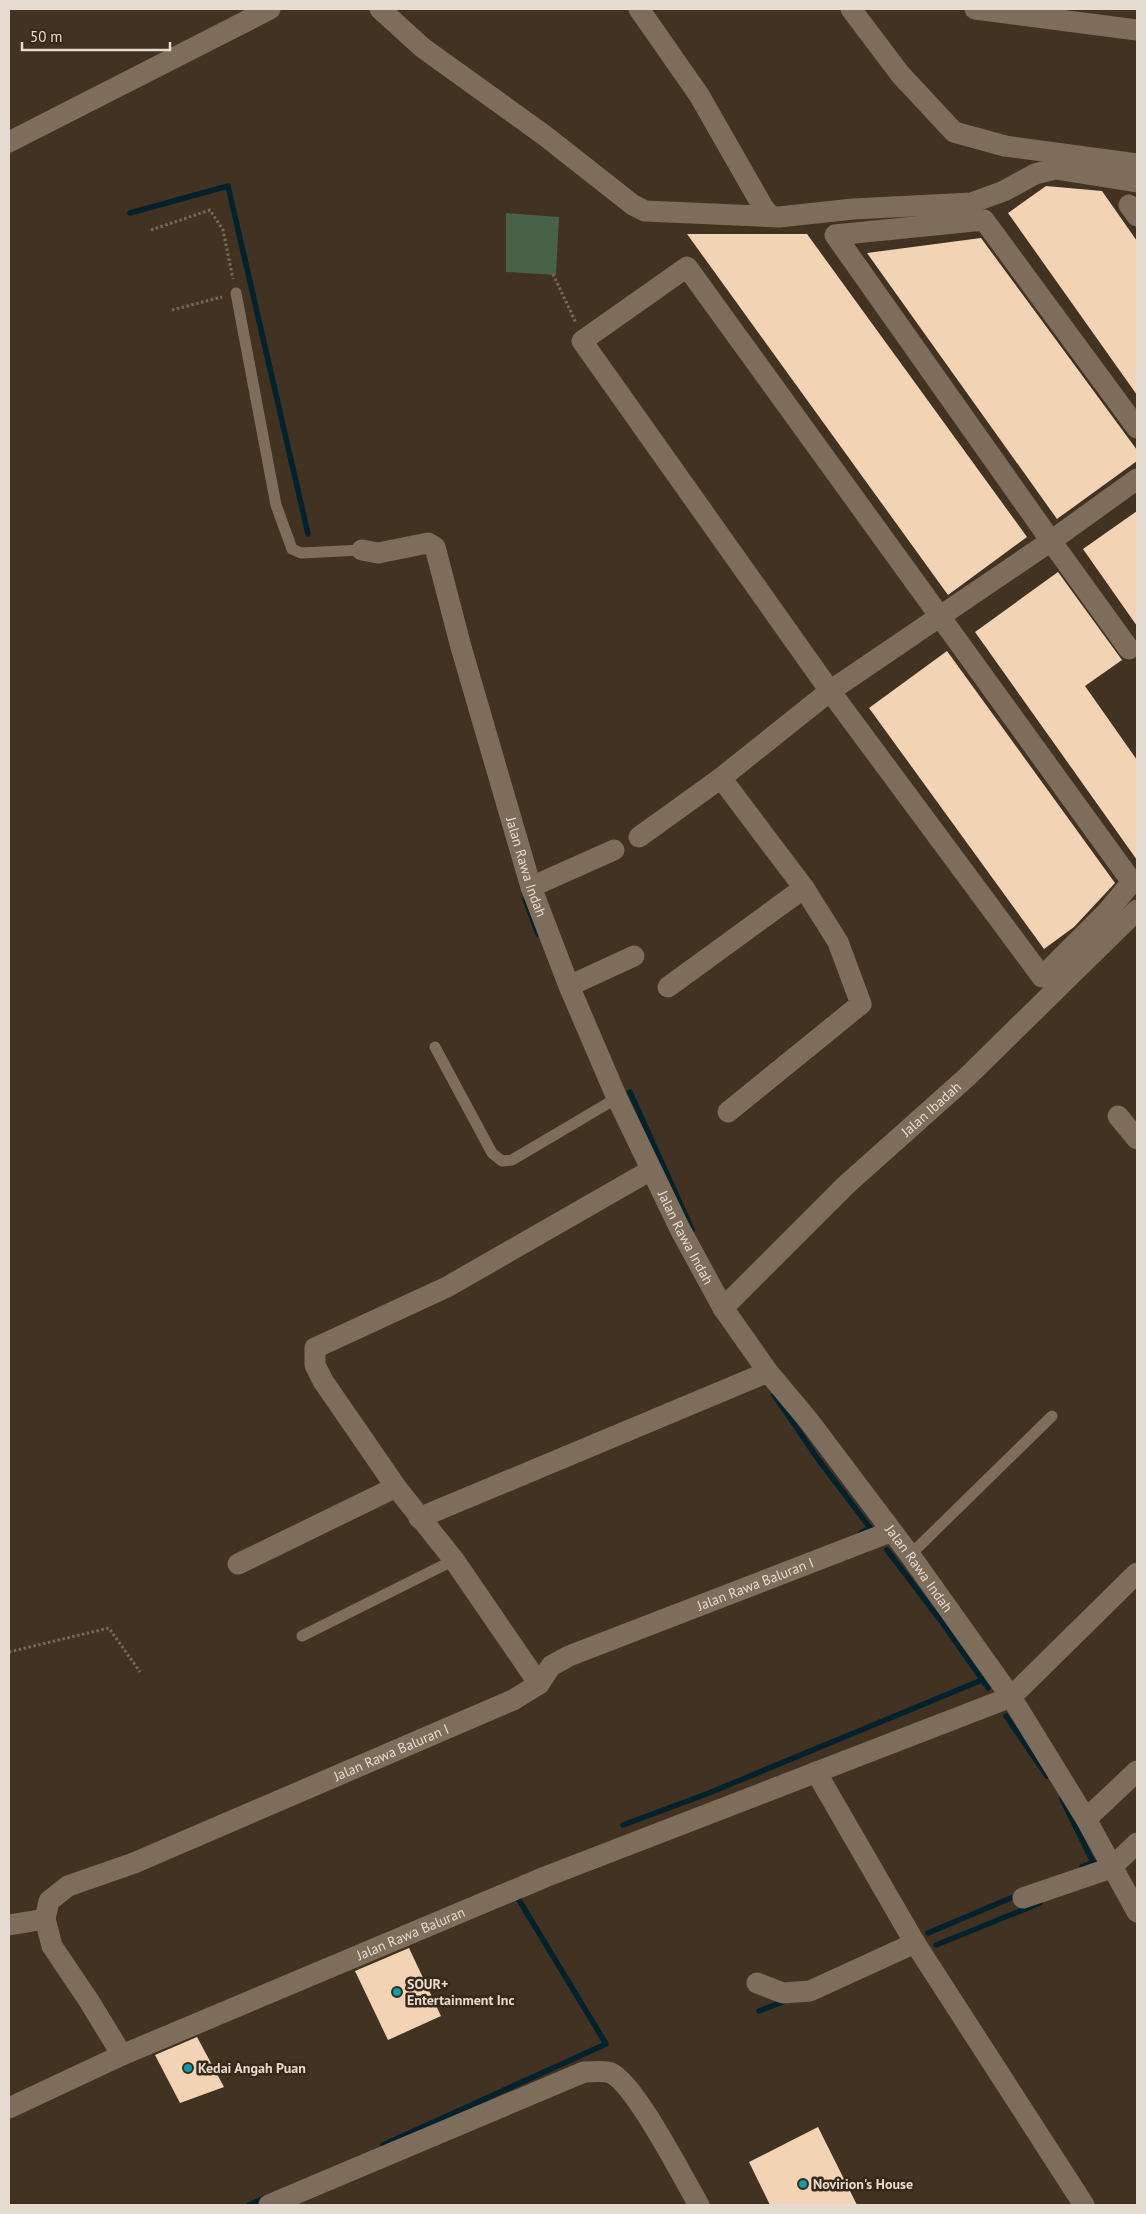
<svg xmlns="http://www.w3.org/2000/svg" width="1146" height="2214" font-family="'PT Sans',sans-serif">
<style>
.green{fill:#476249}
.lines{fill:none;stroke-linecap:round;stroke-linejoin:round}
.stream{stroke:#02222d;stroke-width:5.5}
.building{fill:#f2d4b5}
.path{stroke:#77695a;stroke-width:3;stroke-dasharray:2.5 2.5;stroke-linecap:butt}
.lane{stroke:#7f6d5b;stroke-width:11}
.street{stroke:#7f6d5b;stroke-width:21}
.culture-dot{fill:#0f9aa8;stroke:#382818;stroke-width:2}
.labels{text-anchor:middle;stroke-width:5;stroke-linejoin:round;paint-order:stroke}
.street-label{font-size:14px;fill:#e5dbd1;stroke:#382818}
.poi-label{font-size:14px;font-weight:bold;fill:#e5dbd1;stroke:#382818;text-anchor:start}
</style>
<rect width="100%" height="100%" fill="#423221"/>
<polygon class="green" points="506,213 559,217 556,275 506,272"/>
<g class="lines">
<g class="stream">
<polyline points="130,213 228,186 308,534"/>
<polyline points="525,899 538,934"/>
<polyline points="630,1092 692,1230"/>
<polyline points="774,1395 818,1459 871,1529"/>
<polyline points="861,1533 870,1528"/>
<polyline points="887,1550 941,1621 988,1688"/>
<polyline points="1006,1716 1047,1776"/>
<polyline points="1062,1799 1094,1864"/>
<polyline points="623,1825 709,1793 982,1680"/>
<polyline points="1082,1867 1094,1862"/>
<polyline points="928,1933 1018,1895"/>
<polyline points="936,1945 1040,1903"/>
<polyline points="759,2011 785,2001"/>
<polyline points="383,2145 606,2044 516,1895"/>
<polyline points="249,2205 265,2198"/>
</g>
</g>
<g class="building">
<polygon points="1046,186 1102,191 1137,241 1137,395 1008,213"/>
<polygon points="687,234 807,234 1027,537 948,595"/>
<polygon points="981,238 1137,450 1137,461 1057,519 867,253"/>
<polygon points="1137,511 1137,626 1083,549"/>
<polygon points="1058,572 1122,660 1085,686 1137,760 1137,860 975,632"/>
<polygon points="947,651 1115,883 1074,927 1044,949 869,708"/>
<polygon points="409,1948 441,2016 388,2040 355,1971"/>
<polygon points="197,2037 224,2087 180,2103 155,2055"/>
<polygon points="818,2127 857,2205 770,2205 749,2162"/>
</g>
<g class="lines">
<g class="path">
<polyline points="151,230 210,210 223,230 233,279"/>
<polyline points="553,274 576,323"/>
<polyline points="172,310 222,297"/>
<polyline points="9,1652 109,1628 140,1672"/>
</g>
<g class="lane">
<polyline points="236,293 276,505 292,549 301,553 362,550"/>
<polyline points="435,1047 492,1153 502,1161 512,1160 617,1098"/>
<polyline points="910,1555 1052,1416"/>
<polyline points="302,1636 454,1560"/>
</g>
<g class="street">
<polyline points="380,9 423,48 544,135 633,205 645,211 779,217 853,209 971,203 1004,191 1035,174 1055,169 1137,182"/>
<polyline points="639,9 699,95 763,207 770,216"/>
<polyline points="851,9 900,74 954,132 1005,146 1137,164"/>
<polyline points="975,9 1137,30"/>
<polyline points="9,142 270,9"/>
<polyline points="1129,205 1137,216"/>
<polygon points="687,267 1132,882 1107,912 1042,977 830,691 582,341"/>
<path id="s1" d="M362 550 378 553 428 543 435 547 461 647 531 887 569 986 617 1098 680 1229 723 1308 768 1372 809 1421 910 1555 1011 1697 1086 1819 1137 1912"/>
<polyline points="1129,649 1051,541 1137,479"/>
<polyline points="721,778 804,888 838,942 861,1004 728,1112"/>
<polyline points="639,837 721,778 830,691 1051,541 835,235 984,220 1137,428"/>
<polyline points="531,887 614,850"/>
<polyline points="569,986 634,956"/>
<polyline points="668,987 804,888"/>
<polyline points="1118,1116 1137,1139"/>
<path id="s2" d="M723 1308 846 1185 967 1077 1137 910"/>
<polyline points="419,1518 768,1372"/>
<polyline points="238,1564 396,1487"/>
<polyline points="539,1684 454,1560 396,1487 323,1381 315,1365 315,1348 447,1287 651,1170"/>
<polyline points="816,1772 915,1943 1084,2205"/>
<polyline points="1086,1819 1137,1771"/>
<polyline points="1023,1898 1111,1868 1137,1843"/>
<polyline points="9,1925 45,1919"/>
<polyline points="757,1983 783,1993 810,1991 915,1943"/>
<path id="s3" d="M122 2055 89 2001 52 1946 45 1919 49 1901 68 1886 134 1863 513 1700 539 1684 551 1666 569 1656 890 1532"/>
<path id="s4" d="M9 2108 122 2055 545 1877 1011 1697 1137 1573"/>
<path d="M269 2205 584 2072C591 2072 604 2070 611 2073 636 2085 683 2178 699 2205"/>
</g>
</g>
<g class="culture-dot">
<circle cx="397" cy="1992" r="5"/>
<circle cx="188" cy="2068" r="5"/>
<circle cx="803" cy="2184" r="5"/>
</g>
<g class="labels">
<g class="street-label">
<text dy="5" stroke="none"><textPath href="#s1" startOffset="408">Jalan Rawa Indah</textPath></text>
<text dy="5" stroke="none"><textPath href="#s2" startOffset="288">Jalan Ibadah</textPath></text>
<text dy="5" stroke="none"><textPath href="#s1" startOffset="812">Jalan Rawa Indah</textPath></text>
<text dy="5" stroke="none"><textPath href="#s1" startOffset="1218">Jalan Rawa Indah</textPath></text>
<text dy="5" stroke="none"><textPath href="#s3" startOffset="955">Jalan Rawa Baluran I</textPath></text>
<text dy="5" stroke="none"><textPath href="#s3" startOffset="550">Jalan Rawa Baluran I</textPath></text>
<text dy="5" stroke="none"><textPath href="#s4" startOffset="438">Jalan Rawa Baluran</textPath></text>
</g>
<g class="poi-label">
<text x="407" y="1989">SOUR+<tspan x="407" dy="16">Entertainment Inc</tspan></text>
<text x="198" y="2073">Kedai Angah Puan</text>
<text x="813" y="2189">Novirion's House</text>
</g>
</g>
<rect width="1146" height="2214" fill="none" stroke="#e5dbd1" stroke-width="20"/>
<path d="M22 42v8h148v-8" fill="none" stroke="#e5dbd1" stroke-width="2.5"/>
<text x="30" y="42" font-size="15" fill="#e5dbd1" stroke="#382818" stroke-width="4" paint-order="stroke">50 m</text>
</svg>
